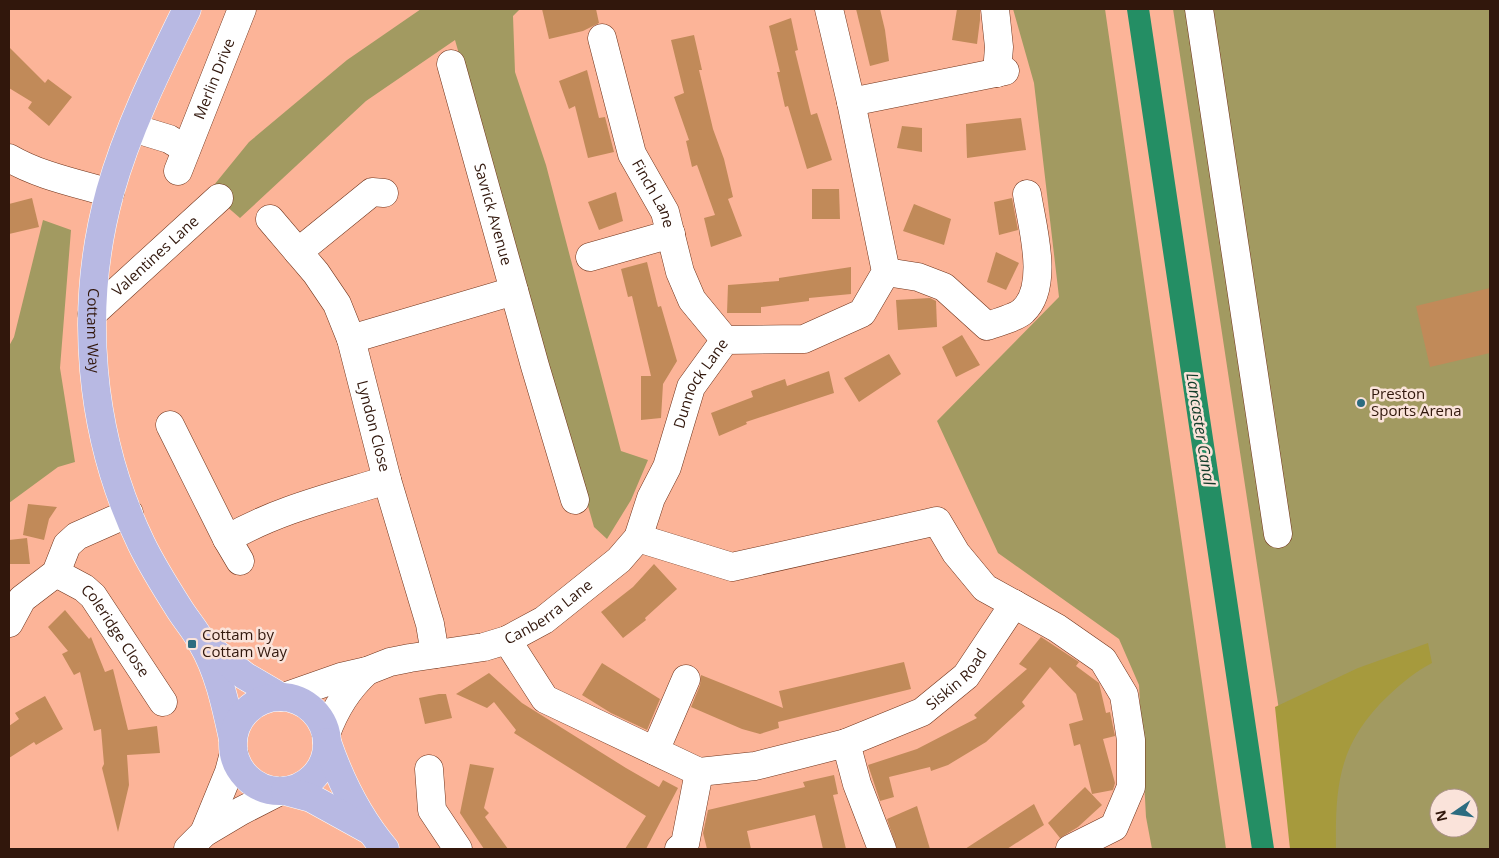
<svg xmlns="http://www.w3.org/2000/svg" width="1499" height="858" font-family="'Open Sans',sans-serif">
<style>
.green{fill:#a29a61;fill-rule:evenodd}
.forest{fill:#a69a3d}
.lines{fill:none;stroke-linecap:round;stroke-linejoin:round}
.canal{stroke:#248e64;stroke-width:22}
.building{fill:#c18a59}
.minor-casing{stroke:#70331a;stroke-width:29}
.major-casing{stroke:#fff;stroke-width:29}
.minor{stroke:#fff;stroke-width:28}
.major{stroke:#b8b9e3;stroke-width:28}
.poi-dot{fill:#2c6c80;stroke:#fae3da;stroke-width:2}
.labels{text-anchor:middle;stroke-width:5;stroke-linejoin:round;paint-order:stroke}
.street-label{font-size:15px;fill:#31170c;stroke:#fae3da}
.poi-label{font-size:15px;fill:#31170c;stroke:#fae3da;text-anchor:start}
.water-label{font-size:16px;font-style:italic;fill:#123d2a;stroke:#fae3da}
</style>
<rect width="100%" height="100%" fill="#fcb498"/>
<g class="green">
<polygon points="421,9 520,9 513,16 515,72 546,165 621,451 648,460 631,500 607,539 594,527 455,40 366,101 240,218 225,205 214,185 249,142 347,60"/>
<polygon points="1013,9 1105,9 1226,849 1152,849 1146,817 1139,685 1119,639 998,553 937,421 1059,297 1034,83"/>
<path d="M1173 9H1490V849H1300ZM1439 798H1469V828H1439Z"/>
<polygon points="43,220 71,230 60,368 75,462 58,467 9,503 9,346 14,337"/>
</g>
<path class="forest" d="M1428 643 1432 663C1416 671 1402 683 1389 695 1339 742 1335 784 1336 849H1290L1275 707 1358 668Z"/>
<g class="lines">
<polyline class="canal" points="1138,9 1263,849"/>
</g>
<g class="building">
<polygon points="542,9 596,9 599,23 583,31 549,39"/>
<polygon points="856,9 880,9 885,30 889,61 870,66"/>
<polygon points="957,9 980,9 980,20 977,44 952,40"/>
<polygon points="791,18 798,50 795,51 811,115 817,113 832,160 807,169 788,106 785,107 777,72 780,72 769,26"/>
<polygon points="694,35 702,70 699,70 713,129 724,159 733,197 728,199 742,236 711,247 704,218 715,215 697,165 692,167 686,141 689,140 674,97 684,93 671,40"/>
<polygon points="9,47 45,83 48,79 72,97 49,126 28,108 32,102 9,88"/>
<polygon points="587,70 599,118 605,117 614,152 588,158 575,106 569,109 559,81"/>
<polygon points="1021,118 1026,150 967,158 966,124"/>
<polygon points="902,126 922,128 922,152 897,148"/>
<polygon points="812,189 839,189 840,219 812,219"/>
<polygon points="616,192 623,221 599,230 588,202"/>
<polygon points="32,198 39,227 9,234 9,204"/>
<polygon points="1012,198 1018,230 999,235 994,202"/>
<polygon points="914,204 951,219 944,245 903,231"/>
<polygon points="996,252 1019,263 1006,290 987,282"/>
<polygon points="647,262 658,307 661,306 677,361 663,384 661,418 641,420 641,376 651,376 632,296 628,297 621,269"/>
<polygon points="851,267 851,294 809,298 809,301 761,307 761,313 727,313 728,285 779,281 779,278"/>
<polygon points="1490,288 1490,353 1430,367 1416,306"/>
<polygon points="930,298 936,301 937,327 898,330 896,300"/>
<polygon points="962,335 980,365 956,377 942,347"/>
<polygon points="889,354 901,374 859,402 844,378"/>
<polygon points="829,371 834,393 746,422 747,424 719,436 711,413 753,397 751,391 785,379 787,386"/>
<polygon points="28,504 57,507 49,519 44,540 23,535"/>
<polygon points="27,538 30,564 9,564 9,540"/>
<polygon points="654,564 677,589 645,618 646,620 623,638 601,612 633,587"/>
<polygon points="65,610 89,639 91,637 105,672 113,669 128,730 157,726 160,753 127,755 129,785 118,832 102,768 104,764 101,729 94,731 80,672 74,675 62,654 68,651 48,627"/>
<polygon points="1041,637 1079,662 1076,666 1099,683 1106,713 1110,712 1115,736 1103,739 1115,783 1113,790 1092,794 1080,744 1074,746 1069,724 1083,720 1076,694 1050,667 1022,702 1025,706 986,742 948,765 931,771 930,767 889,777 894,797 880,801 868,765 917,749 977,718 974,715 1027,669 1019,664"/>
<polygon points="904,662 911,689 778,722 779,728 760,734 742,729 691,707 700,685 701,675 783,708 779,691"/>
<polygon points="602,663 660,699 647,730 611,713 582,695"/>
<polygon points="489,673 522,703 626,768 659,787 663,780 678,788 646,849 625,849 646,816 514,733 516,730 494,702 487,708 456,694"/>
<polygon points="439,694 446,694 452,718 425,724 419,698"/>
<polygon points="45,696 63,729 36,745 34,742 9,758 9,726 19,719 15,713"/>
<polygon points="470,764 494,768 484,808 489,813 485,817 508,849 484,849 460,813"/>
<polygon points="834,775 838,794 833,795 846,849 823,849 815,815 747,831 751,849 707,849 703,833 708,810 805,787 803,782"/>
<polygon points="1085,787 1102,805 1078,827 1060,838 1048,823"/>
<polygon points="1034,804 1044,825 1007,849 965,849"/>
<polygon points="917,806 930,849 897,849 887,819"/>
</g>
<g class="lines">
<g class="minor-casing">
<g id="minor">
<polyline points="995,9 999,47 997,73"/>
<polyline points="1199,9 1278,534"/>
<path id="s1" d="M602 38 632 154 665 212 680 272 692 300 725 340"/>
<path id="s2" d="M451 64 535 366 575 500"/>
<polyline points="851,102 1005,71"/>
<polyline points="133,128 169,139 186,149"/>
<path d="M9 158C40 176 76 183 110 193"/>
<path id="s3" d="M178 171 242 9"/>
<path id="s4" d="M270 219 316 273 337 304 351 339 387 480 430 624 435 654"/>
<polyline points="298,252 372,192 384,193"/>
<polyline points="590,257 671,234"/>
<path d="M886 272 918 277 944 287 987 326C996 323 1017 317 1023 311 1050 286 1032 226 1027 194"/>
<path id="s5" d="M92 314 219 198"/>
<polyline points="351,339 514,291"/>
<polyline points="170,425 227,539"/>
<path d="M240 561 227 539C277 510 332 497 387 480"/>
<path id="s6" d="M56 573 84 588 93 596 163 702"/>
<polyline points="1014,604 1057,628 1103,660 1124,695 1131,740 1131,787 1114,827 1070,849"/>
<polyline points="9,623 22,599 56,573 67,545 77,536 129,513"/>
<path id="s7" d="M507 640 545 699 699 772 755 766 846 743 922 712 966 676 1014 604 985 588 956 553 937 521 732 567 638 538"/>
<path id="s8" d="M284 697 341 677 367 671 390 662 410 658 484 647 507 640 544 620 619 560 638 538 651 498 667 467 691 387 725 340 804 339 862 313 886 272 851 102 829 9"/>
<path d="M326 734C335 709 347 689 367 671"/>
<polyline points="846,743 857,784 882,849"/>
<polyline points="655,751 686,679"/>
<polyline points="429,769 432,810 458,849"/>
<polyline points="204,833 229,772 234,753"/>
<polyline points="188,849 204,833 241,811 280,791"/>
<polyline points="679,849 685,844 699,772"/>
</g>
</g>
<g class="major-casing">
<g id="major">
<path id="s9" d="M187 9C158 68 128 128 110 192 78 308 89 435 141 543 152 566 166 588 180 610 187 621 196 631 202 643 219 672 226 707 233 739"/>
<polyline points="204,644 245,676 281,697"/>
<circle cx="280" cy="744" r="47"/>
<path d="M327 742C340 780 359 818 385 849"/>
<polyline points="285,791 311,798 369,830"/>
</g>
</g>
<use href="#minor" class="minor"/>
<use href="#major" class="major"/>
</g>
<g class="poi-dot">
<circle cx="1361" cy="403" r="5"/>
<rect x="187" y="639" width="10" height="10" rx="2.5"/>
</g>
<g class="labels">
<g class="street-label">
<text dy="5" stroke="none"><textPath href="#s3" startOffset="99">Merlin Drive</textPath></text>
<text dy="5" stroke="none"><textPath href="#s1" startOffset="165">Finch Lane</textPath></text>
<text dy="5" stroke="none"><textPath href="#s2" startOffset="156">Savrick Avenue</textPath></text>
<text dy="5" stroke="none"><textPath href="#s5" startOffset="86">Valentines Lane</textPath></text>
<text dy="5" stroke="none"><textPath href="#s9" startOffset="339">Cottam Way</textPath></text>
<text dy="5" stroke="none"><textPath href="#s8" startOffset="566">Dunnock Lane</textPath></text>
<text dy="5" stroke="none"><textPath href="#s4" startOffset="236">Lyndon Close</textPath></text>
<text dy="5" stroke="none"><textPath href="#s8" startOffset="281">Canberra Lane</textPath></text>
<text dy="5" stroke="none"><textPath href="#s6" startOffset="85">Coleridge Close</textPath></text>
<text dy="5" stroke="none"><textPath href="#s7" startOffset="521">Siskin Road</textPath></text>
</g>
<g class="poi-label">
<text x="1371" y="399">Preston<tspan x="1371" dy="17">Sports Arena</tspan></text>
<text x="202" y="640">Cottam by<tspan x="202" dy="17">Cottam Way</tspan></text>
</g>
<g class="water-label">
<text transform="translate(1201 429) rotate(81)" y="6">Lancaster Canal</text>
</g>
</g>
<rect width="1499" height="858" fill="none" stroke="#31170c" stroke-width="20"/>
<g transform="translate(1454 813) rotate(257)"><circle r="24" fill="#fae3da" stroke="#aa9188"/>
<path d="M0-4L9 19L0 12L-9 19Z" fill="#2c6c80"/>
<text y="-8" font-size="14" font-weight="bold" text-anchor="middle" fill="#31170c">N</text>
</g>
</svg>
